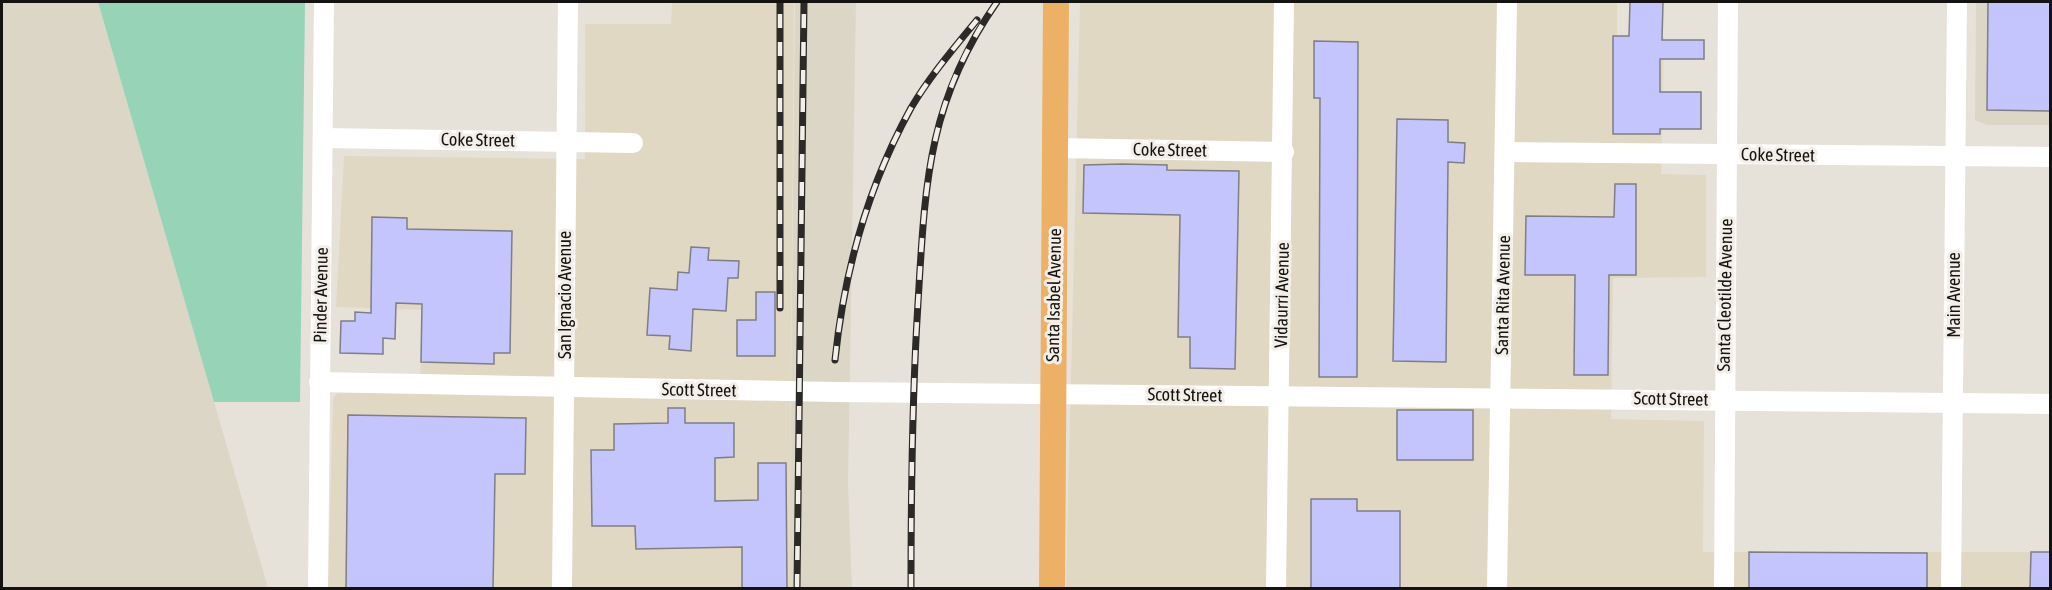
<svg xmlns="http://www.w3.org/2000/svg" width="2052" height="590" font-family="'Asap Condensed',sans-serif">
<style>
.built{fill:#dcd6c7}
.industrial{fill:#e1d8c3}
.green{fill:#96d3b7}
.building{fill:#c4c5fc;stroke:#7e7e86;stroke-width:1.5}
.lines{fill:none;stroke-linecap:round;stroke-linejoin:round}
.minor{stroke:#fff;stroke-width:20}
.major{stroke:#ecb166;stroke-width:26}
.rail-casing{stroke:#2c2a28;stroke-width:7}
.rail{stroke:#f3efe8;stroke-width:4.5;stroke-dasharray:14;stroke-linecap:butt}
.labels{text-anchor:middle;stroke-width:6;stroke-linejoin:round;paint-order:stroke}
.street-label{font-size:18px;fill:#141311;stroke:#f3efe8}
</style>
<rect width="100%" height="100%" fill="#e6e2da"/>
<g class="built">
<polygon points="2,2 98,2 268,588 2,588"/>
<polygon points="795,2 856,2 848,484 852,588 789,588"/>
<polygon points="1976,2 2050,2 2050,125 1987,125 1975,120"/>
</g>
<g class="industrial">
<polygon points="672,2 794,2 789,588 328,588 333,397 338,393 420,392 422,310 336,307 344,156 585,159 585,24 671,24"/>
<polygon points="1080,2 1617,2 1617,36 1664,37 1661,174 1706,175 1706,277 1613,278 1611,419 1704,421 1703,552 2050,552 2050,588 1066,588"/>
</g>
<polygon class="green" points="98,2 305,2 300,402 214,402"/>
<g class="building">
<polygon points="1630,2 1663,2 1662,40 1704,40 1704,59 1660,59 1660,92 1701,92 1701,129 1660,129 1660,134 1613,134 1613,36 1629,36"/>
<polygon points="1988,2 2050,2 2050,111 1987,110"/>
<polygon points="1314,41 1358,42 1357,377 1319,377 1320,98 1314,98"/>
<polygon points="1397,119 1448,120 1448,142 1465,143 1464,163 1448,162 1446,362 1393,361"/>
<polygon points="1122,164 1167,165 1167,170 1239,171 1235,369 1190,368 1190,337 1178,337 1180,215 1083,213 1084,165"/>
<polygon points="1615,184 1636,184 1636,275 1609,275 1608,375 1574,375 1575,275 1525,275 1526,216 1614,217"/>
<polygon points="372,217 407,218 407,229 512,231 510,353 494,353 494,364 421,362 422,304 396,303 395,339 383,338 383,354 340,353 341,321 355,321 355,312 371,313"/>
<polygon points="691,247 709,248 708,260 739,261 738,278 728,278 726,311 693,309 691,351 669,349 670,336 647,335 650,288 677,290 678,272 689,273"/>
<polygon points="756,292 775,292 775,356 737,356 737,320 756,320"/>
<polygon points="668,408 685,408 685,423 734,423 734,457 715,458 715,501 758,500 758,463 786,463 787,588 742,588 742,547 636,549 635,526 592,526 591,450 614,450 614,424 668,423"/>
<rect x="1397" y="410" width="76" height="50"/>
<polygon points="348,415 526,418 525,474 495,474 493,588 346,588"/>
<polygon points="1311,499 1357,499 1357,511 1400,511 1400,588 1311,588"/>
<polygon points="1749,552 1927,553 1927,588 1749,588"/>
<polygon points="2031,552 2050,552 2050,588 2030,588"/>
</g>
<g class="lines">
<g class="minor">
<polyline points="323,138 633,143"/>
<polyline points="1056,148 1284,152"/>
<polyline points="1506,152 2050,157"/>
<polyline points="319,382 835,392 2050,404"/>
<polyline points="318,588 324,2"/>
<polyline points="562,588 568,2"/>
<polyline points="1276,588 1284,2"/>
<polyline points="1497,588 1507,2"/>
<polyline points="1724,588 1728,2"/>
<polyline points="1951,588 1957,2"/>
</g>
<polyline class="major" points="1052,588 1056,2"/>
<g class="rail-casing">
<g id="rail">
<polyline points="780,308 780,2"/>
<path d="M835 360C844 272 868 186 911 108 930 76 954 48 977 20"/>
<polyline points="797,588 804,2"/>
<path d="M911 588C911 493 912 398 918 303 925 186 927 102 997 2"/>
</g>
</g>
<use href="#rail" class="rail"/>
</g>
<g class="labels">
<g class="street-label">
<text transform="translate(478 140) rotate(1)" y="6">Coke Street</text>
<text transform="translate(1170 150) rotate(1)" y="6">Coke Street</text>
<text transform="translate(1778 155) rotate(1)" y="6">Coke Street</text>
<text transform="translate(321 295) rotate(-89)" y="6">Pinder Avenue</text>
<text transform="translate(565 295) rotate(-90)" y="6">San Ignacio Avenue</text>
<text transform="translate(1054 295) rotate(-89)" y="6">Santa Isabel Avenue</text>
<text transform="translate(1282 295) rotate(-89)" y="6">Vidaurri Avenue</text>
<text transform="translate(1503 295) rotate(-89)" y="6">Santa Rita Avenue</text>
<text transform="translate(1725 295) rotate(-89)" y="6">Santa Cleotilde Avenue</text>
<text transform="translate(1954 295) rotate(-90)" y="6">Main Avenue</text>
<text transform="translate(699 390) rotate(1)" y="6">Scott Street</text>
<text transform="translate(1185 395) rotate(1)" y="6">Scott Street</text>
<text transform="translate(1671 399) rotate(1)" y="6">Scott Street</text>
</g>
</g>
<rect width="2052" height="590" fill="none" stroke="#141311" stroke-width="6"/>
</svg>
